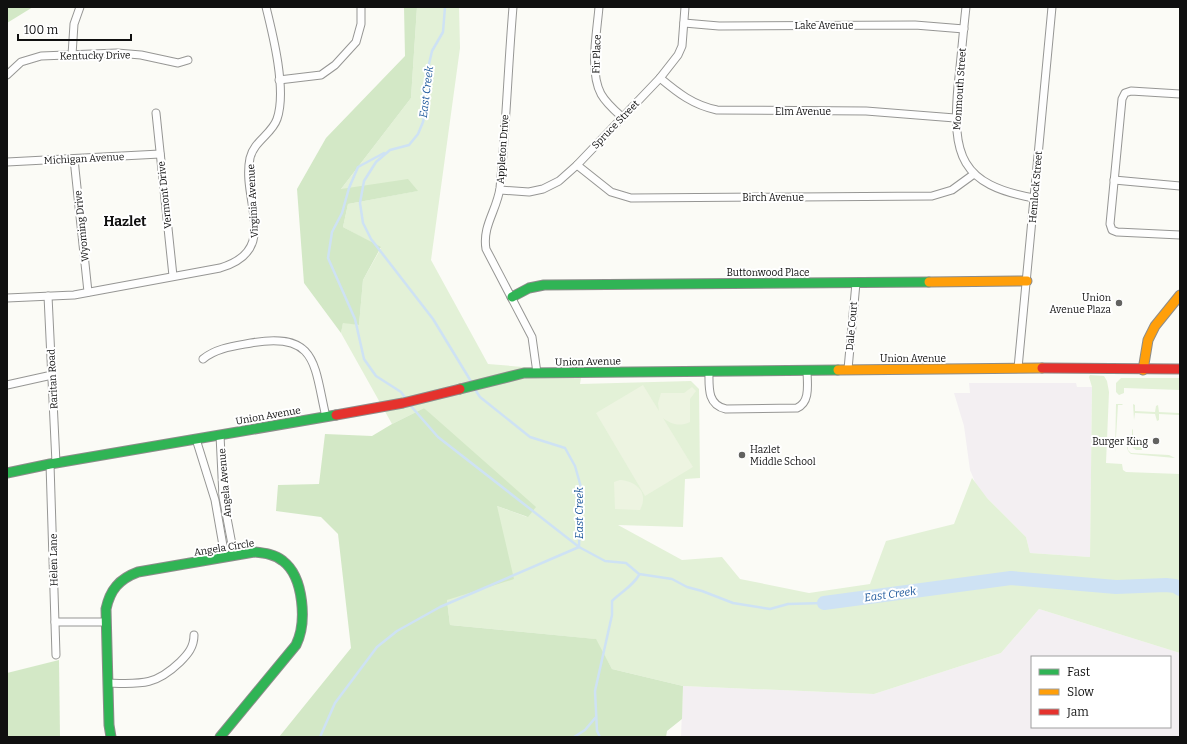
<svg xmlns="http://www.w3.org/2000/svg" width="1187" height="744" font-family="Bitter,serif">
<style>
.industrial{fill:#f3eff2;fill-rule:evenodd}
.green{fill:#e3f1d7}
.forest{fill:#d3e8c6}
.pitch{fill:#edf4e1}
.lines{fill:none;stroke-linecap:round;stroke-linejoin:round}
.stream{stroke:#cee2f4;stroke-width:2.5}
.river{stroke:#cee2f4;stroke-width:14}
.street-casing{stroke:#969694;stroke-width:9}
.fast-casing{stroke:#8c8c8a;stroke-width:11}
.slow-casing{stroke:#8c8c8a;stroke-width:11}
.jam-casing{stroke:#8c8c8a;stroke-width:11}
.street{stroke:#fefefe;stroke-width:7}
.fast{stroke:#30b455;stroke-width:9}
.slow{stroke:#ff9f0a;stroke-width:9}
.jam{stroke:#e5322d;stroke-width:9}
.poi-dot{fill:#626260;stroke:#fff;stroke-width:1.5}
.labels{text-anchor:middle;stroke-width:4;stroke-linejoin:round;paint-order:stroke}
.street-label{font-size:10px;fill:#101010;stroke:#fff}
.poi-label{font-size:10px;fill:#101010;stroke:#fff;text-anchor:end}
.water-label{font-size:11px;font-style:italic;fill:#1f599c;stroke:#fff}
.district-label{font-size:14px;font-weight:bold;fill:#101010;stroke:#fff}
</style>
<rect width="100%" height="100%" fill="#fbfbf6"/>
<g class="industrial">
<polygon points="969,383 1076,383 1077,387 1092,387 1090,557 1030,553 1026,537 978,489 970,470 964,426 954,393 970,393"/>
<path d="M1039 609 1180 653V737H681L683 686 874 694 1001 653ZM1032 657H1170V727H1032Z"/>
</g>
<g class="green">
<polygon points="417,7 459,7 460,48 431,260 488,364 582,372 580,384 691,381 699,389 700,478 685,479 683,527 618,525 682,560 722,557 740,579 809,593 870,584 886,541 954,524 972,478 987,498 1026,537 1030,553 1090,557 1092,387 1089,377 1090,375 1104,376 1107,381 1109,392 1106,463 1122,464 1123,470 1126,472 1180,474 1180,653 1039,609 1001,653 874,694 683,686 612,669 595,639 450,625 447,600 497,506 527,517 424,408 392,424 341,333 343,322 359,325 363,280 381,248 343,227 348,204 417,191 341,189 411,98"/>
<polygon points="1121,378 1180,378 1180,390 1124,388 1124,393 1119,395 1116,392 1116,383"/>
<polygon points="1116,404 1122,404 1123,405 1118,405 1115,453"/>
<polygon points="1133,404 1135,405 1135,411 1155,412 1156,406 1158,405 1159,412 1179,413 1180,406 1180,421 1179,415 1159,414 1159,420 1157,421 1155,414 1135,413 1134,420"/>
<polygon points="1132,429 1133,430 1133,438 1142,438 1142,450 1136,450 1132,447"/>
<path d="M1127 436 1128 450 1131 453 1169 455 1175 458 1131 454C1125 450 1127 442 1127 436Z"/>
</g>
<g class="forest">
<polygon points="7,7 33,7 7,23"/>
<polygon points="404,7 417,7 411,98 341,189 408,179 418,191 348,204 343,227 381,247 363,280 359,325 343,323 341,333 304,283 297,189 326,138 405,56"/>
<polygon points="424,408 536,507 528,517 497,506 514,579 447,600 450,625 596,639 612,669 683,686 682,719 667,731 666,737 279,737 351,648 338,534 321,517 276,511 278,485 319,484 325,434 372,436 392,424"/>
<polygon points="59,660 60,737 7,737 7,673"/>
</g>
<g class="pitch">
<path d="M643 385 659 411 658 403 661 393H684L692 387 696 391 690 399V422C679 427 671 424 663 418L693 467 645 496 596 413Z"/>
<path d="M620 480C637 481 649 493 640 510L615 509 614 482Z"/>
</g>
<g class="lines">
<g class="stream">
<polyline points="445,7 443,32 432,51 429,64 428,94 423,122 418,134 409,145 390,150 376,162 364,181 360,203 363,223 371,239 433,319 472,383"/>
<polyline points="384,153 358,167 349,188 342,213 332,232 328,258 355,319 364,359 376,376 401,392 406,399"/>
<polyline points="474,388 480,397 530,437 565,448 575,466 581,487 579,547 605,561 626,563 639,574 672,579 687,587 702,591 733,603 770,609 788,604 824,603"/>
<polyline points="320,737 335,703 377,647 397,631 440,607 579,547 438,437 410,405"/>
<polyline points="574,737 585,730 596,717"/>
<path d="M600 737 597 731 595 691 612 615V601C622 591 632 587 639 575"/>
</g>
<polyline class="river" points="824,603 1011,578 1116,587 1166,585 1175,586 1180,589"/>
<g class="street-casing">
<g id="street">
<path d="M513 7C508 67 506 128 500 188 497 210 482 226 486 249L532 337 537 373"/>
<path d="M599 7C597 32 589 71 601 94 606 103 614 110 622 117"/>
<path d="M966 7C963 33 961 60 958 86 952 155 960 185 1034 198"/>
<polyline points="684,23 719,26 915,25 964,29"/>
<polyline points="72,55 74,24 80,7"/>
<polyline points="7,75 21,62 41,56 117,53 141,55 178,63 188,60"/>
<path d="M660 78C678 93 693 105 717 110L866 111 955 118"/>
<polyline points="279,80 321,75 335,65 356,42 361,24 361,7"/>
<polyline points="1180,94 1131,91 1125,93 1122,99 1110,224 1112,230 1117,232 1180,235"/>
<polyline points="156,113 173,276"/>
<polyline points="74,159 88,292"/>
<polyline points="7,162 160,154"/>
<polyline points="577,165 611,192 631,198 932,196 952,190 974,174"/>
<polyline points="1114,180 1180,186"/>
<polyline points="500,190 529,192 543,189 559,181 577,165 660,78 678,55 682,46 685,7"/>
<polyline points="48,296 56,463"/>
<path d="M7 298 74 295 220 268C281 250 241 201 250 158 254 141 272 134 277 119 287 91 273 35 266 7"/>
<path d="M203 359C216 348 235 346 251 343 318 331 314 366 326 417"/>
<polyline points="1018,368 1052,7"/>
<polyline points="848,369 856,283"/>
<path d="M709 371C709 387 707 405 726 409L797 408C811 402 807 383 807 370"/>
<polyline points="7,385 52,375"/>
<polyline points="220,435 223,497 234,555"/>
<polyline points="196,439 215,500 225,557"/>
<polyline points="50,464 56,655"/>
<polyline points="55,622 105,622"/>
<path d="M108 683C141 684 155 686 180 662 188 654 194 647 194 635"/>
</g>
</g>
<g class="fast-casing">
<g id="fast">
<polyline points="512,297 529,288 544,285 929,282"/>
<polyline points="460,389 524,373 838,370"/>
<polyline points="7,473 50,464 336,415"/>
<path d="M111 737 109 725 106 609C110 590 119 579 138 572L254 552C264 553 275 554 283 561 304 577 307 623 296 645L220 737"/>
</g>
</g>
<g class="slow-casing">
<g id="slow">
<polyline points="929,282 1027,281"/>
<polyline points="838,370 1042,368"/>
<polyline points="1143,370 1148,340 1155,326 1180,295"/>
</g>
</g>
<g class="jam-casing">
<g id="jam">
<polyline points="1042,368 1180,369"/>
<polyline points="336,415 403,403 460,389"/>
</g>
</g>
<use href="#street" class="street"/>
<use href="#fast" class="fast"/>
<use href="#slow" class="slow"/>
<use href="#jam" class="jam"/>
</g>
<g class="poi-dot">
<circle cx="1119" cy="303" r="4"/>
<circle cx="1156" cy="441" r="4"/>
<circle cx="742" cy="455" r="4"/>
</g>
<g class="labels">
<g class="street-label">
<text x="824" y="29">Lake Avenue</text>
<text transform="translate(596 54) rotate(-88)" y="4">Fir Place</text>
<text transform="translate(95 55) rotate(-1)" y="4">Kentucky Drive</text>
<text transform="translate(959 89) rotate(-86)" y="4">Monmouth Street</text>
<text x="803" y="115">Elm Avenue</text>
<text transform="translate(615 124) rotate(-46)" y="4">Spruce Street</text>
<text transform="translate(502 149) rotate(-86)" y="4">Appleton Drive</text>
<text transform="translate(84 158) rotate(-3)" y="4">Michigan Avenue</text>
<text transform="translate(1035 187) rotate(-85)" y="4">Hemlock Street</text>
<text transform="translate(164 195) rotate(-96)" y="4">Vermont Drive</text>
<text x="773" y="201">Birch Avenue</text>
<text transform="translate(252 201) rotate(-93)" y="4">Virginia Avenue</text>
<text transform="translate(81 226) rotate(-96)" y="4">Wyoming Drive</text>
<text x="768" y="276">Buttonwood Place</text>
<text transform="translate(851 326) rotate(-85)" y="4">Dale Court</text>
<text x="913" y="362">Union Avenue</text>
<text transform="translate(588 361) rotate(-1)" y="4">Union Avenue</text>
<text transform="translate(52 379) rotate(-93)" y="4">Raritan Road</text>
<text transform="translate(268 415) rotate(-10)" y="4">Union Avenue</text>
<text transform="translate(224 483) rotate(-95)" y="4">Angela Avenue</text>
<text transform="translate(224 547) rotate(-9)" y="4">Angela Circle</text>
<text transform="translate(53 560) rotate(-91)" y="4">Helen Lane</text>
</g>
<g class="poi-label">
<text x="1111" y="301">Union<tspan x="1111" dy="12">Avenue Plaza</tspan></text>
<text x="1148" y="445">Burger King</text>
<text x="750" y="453" text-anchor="start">Hazlet<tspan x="750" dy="12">Middle School</tspan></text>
</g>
<g class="water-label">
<text transform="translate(426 92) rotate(-83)" y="4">East Creek</text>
<text transform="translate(579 513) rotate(-90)" y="4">East Creek</text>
<text transform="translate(890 594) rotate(-8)" y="4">East Creek</text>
</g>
<g class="district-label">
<text x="125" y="226">Hazlet</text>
</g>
</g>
<rect width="1187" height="744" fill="none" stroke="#101010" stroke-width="16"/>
<rect x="1031" y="656" width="140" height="72" fill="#ffffff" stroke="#9f9f9f"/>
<rect x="1039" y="669" width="20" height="6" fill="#30b455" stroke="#9f9f9f"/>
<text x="1067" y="676" font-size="12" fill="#101010">Fast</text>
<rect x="1039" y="689" width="20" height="6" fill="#ff9f0a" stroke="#9f9f9f"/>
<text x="1067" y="696" font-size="12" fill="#101010">Slow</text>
<rect x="1039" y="709" width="20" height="6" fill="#e5322d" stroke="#9f9f9f"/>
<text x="1067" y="716" font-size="12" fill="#101010">Jam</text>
<path d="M18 34v6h113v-6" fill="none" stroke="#101010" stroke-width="2"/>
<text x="24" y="34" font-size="12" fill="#101010" stroke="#ffffff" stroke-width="3" paint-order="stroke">100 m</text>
</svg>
